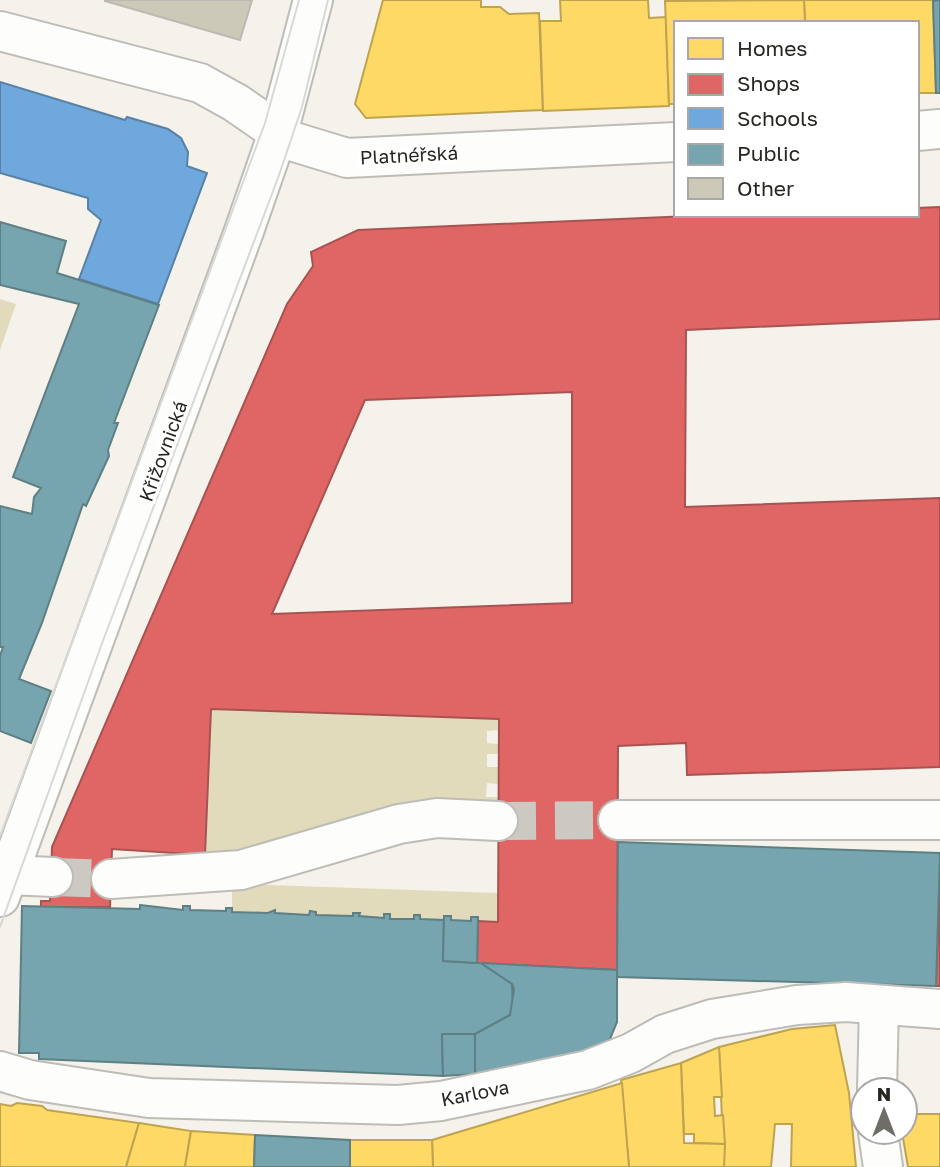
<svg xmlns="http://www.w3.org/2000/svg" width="940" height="1167" font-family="'Golos Text',sans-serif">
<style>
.green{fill:#e1dbbc}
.homes{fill:#ffd966;stroke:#bea351;stroke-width:2}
.shops{fill:#e06666;stroke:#a85351;stroke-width:2;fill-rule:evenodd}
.schools{fill:#6fa8dc;stroke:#5981a4;stroke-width:2}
.public{fill:#76a5af;stroke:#5e7f84;stroke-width:2}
.building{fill:#cdc9b8;stroke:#bab9b2;stroke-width:2}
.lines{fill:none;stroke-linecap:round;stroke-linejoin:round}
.minor-tunnel{stroke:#cbc9c2;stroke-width:38;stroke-dasharray:38 19;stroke-linecap:butt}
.minor-casing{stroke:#bebcb6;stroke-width:42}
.minor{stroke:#fdfdfc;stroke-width:38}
.tram{stroke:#d8d8d5;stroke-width:2}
.labels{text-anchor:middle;stroke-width:7;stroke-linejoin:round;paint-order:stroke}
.street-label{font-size:19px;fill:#272620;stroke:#fff}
</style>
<rect width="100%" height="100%" fill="#f4f2ea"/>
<g class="green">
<polygon points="0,299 16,304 0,350"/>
<polygon points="211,709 499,719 499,730 487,731 487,743 499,744 499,754 487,754 487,767 499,767 498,784 487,783 486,797 498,797 498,807 303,843 205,855"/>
<polygon points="240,884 498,893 498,922 478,921 477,917 471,917 471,921 451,920 451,917 445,916 444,920 420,919 419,915 414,915 414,919 390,919 390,914 384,914 384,918 359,916 359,913 353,913 353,916 316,915 316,912 310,911 309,915 275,913 274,910 268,913 232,912 232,891"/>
</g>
<g class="homes">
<polygon points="383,0 481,0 481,7 500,7 509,14 539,13 543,110 366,118 355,104"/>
<polygon points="560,0 648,0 649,18 666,17 669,106 543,111 540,21 561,21"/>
<polygon points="804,0 933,0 936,93 917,93 917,23 805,23"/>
<polygon points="804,0 805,23 676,23 676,104 669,104 665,1"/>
<polygon points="835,1025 849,1093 856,1167 791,1167 792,1124 775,1124 771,1167 724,1167 719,1047 792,1029"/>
<polygon points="719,1047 722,1097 714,1097 715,1116 723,1115 725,1144 694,1143 694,1134 684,1134 681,1063"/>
<polygon points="681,1063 684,1143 725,1144 724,1167 629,1167 621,1080"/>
<polygon points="622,1083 629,1167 433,1167 432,1140"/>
<polygon points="17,1103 42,1106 47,1110 139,1123 126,1167 0,1167 0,1104 11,1106"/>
<polygon points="905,1114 940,1114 940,1167 908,1167 902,1132 905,1132"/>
<polygon points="139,1123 191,1131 185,1167 126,1167"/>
<polygon points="191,1131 255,1135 254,1167 185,1167"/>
<polygon points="350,1140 432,1140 433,1167 350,1167"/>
</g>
<g class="shops">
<path d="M940 207V319L686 330 685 507 940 498V767L687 775 686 743 618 746 617 970 477 963 478 921 498 922 499 719 211 709 205 855 112 849 110 907H41V901H50L52 847 287 304 313 266 311 252 358 230 714 215H917V208ZM572 392V603L272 614 365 400Z"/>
<polygon points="940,885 940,986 936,986"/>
</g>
<polygon class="schools" points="0,82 125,120 127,117 168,129 181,138 188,152 187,166 207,173 158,304 79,279 101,220 88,209 88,198 0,173"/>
<g class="public">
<polygon points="940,0 940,93 936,93 933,1"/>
<polygon points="0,222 66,241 57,273 159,305 114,423 118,423 108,450 109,456 86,506 83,504 42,623 19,679 51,691 31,743 0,731 0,656 3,647 0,647 0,506 32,514 34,497 41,488 13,477 79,304 0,285"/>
<polygon points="618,842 940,853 936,986 617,977"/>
<polygon points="140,905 183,910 183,906 190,906 190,910 226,911 226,908 232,908 232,912 268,913 275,910 275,913 309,915 310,911 316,912 316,915 353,916 353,913 360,913 359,916 384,918 384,914 390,914 390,919 414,919 414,915 420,915 420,919 444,920 443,961 481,963 512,984 513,1008 510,1015 475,1034 442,1034 443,1076 39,1059 39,1053 19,1053 22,906 140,909"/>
<polygon points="444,916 451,916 451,920 471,921 471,917 478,917 477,963 443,961"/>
<polygon points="481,963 617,970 617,1022 610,1039 598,1051 475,1074 475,1034 510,1015 514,989 512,984"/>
<polygon points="442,1034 475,1034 475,1074 443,1076"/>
<polygon points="255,1135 350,1140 350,1167 254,1167"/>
</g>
<polygon class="building" points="252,0 240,40 105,1 105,0"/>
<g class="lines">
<g class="minor-tunnel">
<polyline points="498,821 618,820"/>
<polyline points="53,877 111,879"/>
</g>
<g class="minor-casing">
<g id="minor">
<polyline points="0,31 200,83 236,103 291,141 347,158 676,142"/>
<polyline points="917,131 940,129"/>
<polyline points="618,820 940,820"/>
<polyline points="8,875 53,877"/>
<polyline points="111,879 241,870 399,824 437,818 498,821"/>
<polyline points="0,897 244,231 278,133 313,0"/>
<polyline points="0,1071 30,1080 149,1098 398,1105 441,1101 588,1070 631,1053 665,1034 712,1019 797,1005 846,1002 940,1009"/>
<polyline points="877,1090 879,1005"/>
<polyline points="878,1132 883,1167"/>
</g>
</g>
<use href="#minor" class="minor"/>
<g class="tram">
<polyline points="0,836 265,123 299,0"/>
<polyline points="0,927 101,646 278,178 302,107 328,0"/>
</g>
</g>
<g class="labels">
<g class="street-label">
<text transform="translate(409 155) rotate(-3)" y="7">Platnéřská</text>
<text transform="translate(163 451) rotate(-70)" y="7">Křižovnická</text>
<text transform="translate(475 1093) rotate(-11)" y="7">Karlova</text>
</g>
</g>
<rect x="674" y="21" width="245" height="196" fill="#ffffff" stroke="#a9a8a6" stroke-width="2"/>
<rect x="688" y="38" width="35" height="21" fill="#ffd966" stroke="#a9a8a6" stroke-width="2"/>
<text x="737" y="56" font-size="21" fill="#272620">Homes</text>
<rect x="688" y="74" width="35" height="21" fill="#e06666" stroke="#a9a8a6" stroke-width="2"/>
<text x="737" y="91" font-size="21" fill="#272620">Shops</text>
<rect x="688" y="108" width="35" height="21" fill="#6fa8dc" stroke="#a9a8a6" stroke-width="2"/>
<text x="737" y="126" font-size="21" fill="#272620">Schools</text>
<rect x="688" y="144" width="35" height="21" fill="#76a5af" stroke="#a9a8a6" stroke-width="2"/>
<text x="737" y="161" font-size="21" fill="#272620">Public</text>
<rect x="688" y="178" width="35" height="21" fill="#cdc9b8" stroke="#a9a8a6" stroke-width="2"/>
<text x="737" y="196" font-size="21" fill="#272620">Other</text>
<g transform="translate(884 1111)"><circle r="33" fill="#ffffff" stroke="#a9a8a6" stroke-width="2"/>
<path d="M0-5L12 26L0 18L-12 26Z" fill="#6f6d67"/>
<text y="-10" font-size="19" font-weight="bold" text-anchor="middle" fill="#272620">N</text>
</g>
</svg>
